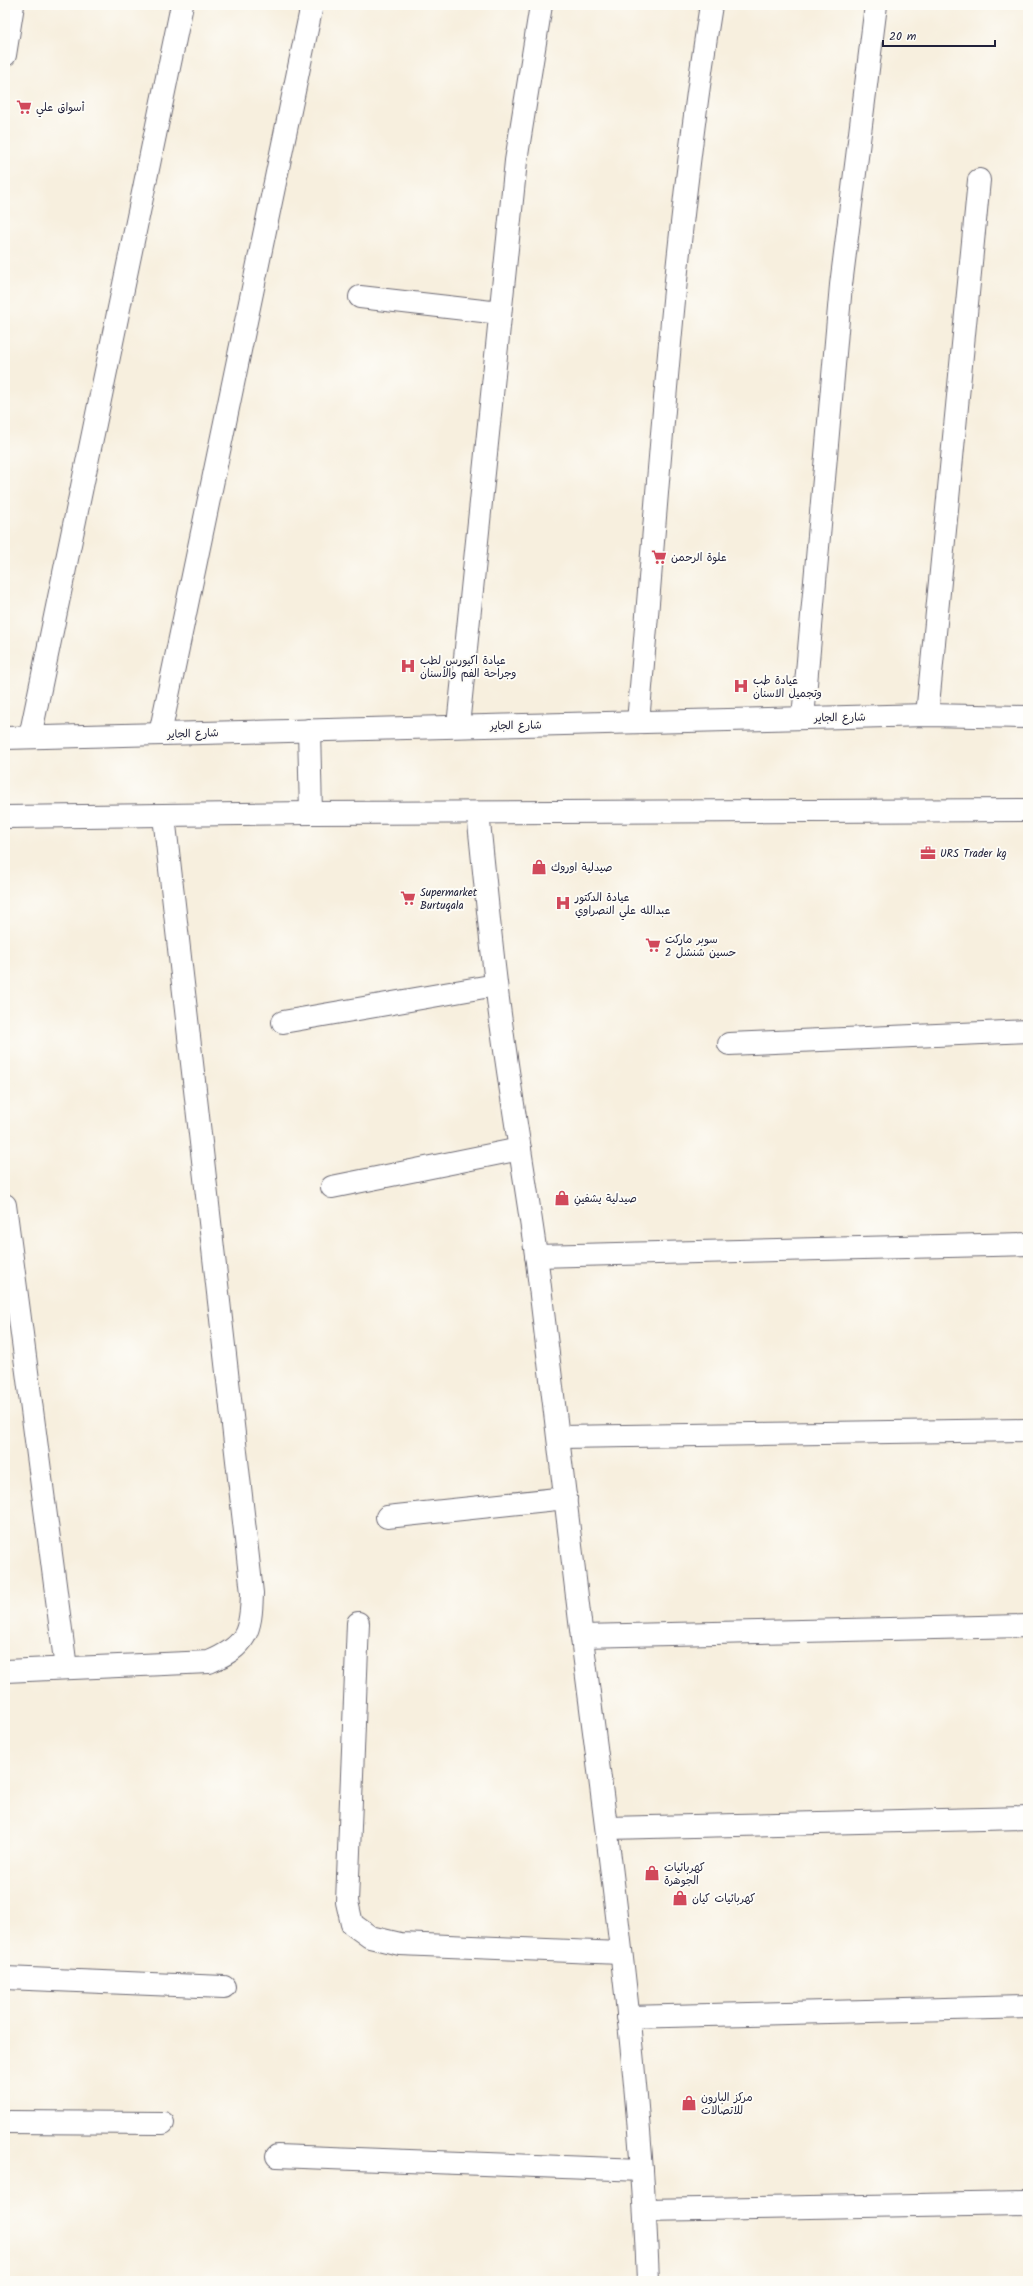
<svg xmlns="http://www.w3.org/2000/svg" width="1033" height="2286" font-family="Kalam,'Playpen Sans Arabic',sans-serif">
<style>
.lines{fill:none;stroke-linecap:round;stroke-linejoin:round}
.minor-casing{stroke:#6d6a74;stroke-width:24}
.minor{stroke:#fff;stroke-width:22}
.labels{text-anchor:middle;stroke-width:4;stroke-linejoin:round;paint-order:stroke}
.poi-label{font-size:11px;fill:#22223b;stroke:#fdfcf7;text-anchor:start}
.street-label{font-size:11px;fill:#22223b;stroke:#fdfcf7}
</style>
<rect width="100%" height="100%" fill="#fdfcf7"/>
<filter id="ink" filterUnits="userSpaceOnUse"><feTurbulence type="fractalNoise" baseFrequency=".025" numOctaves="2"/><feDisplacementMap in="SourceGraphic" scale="8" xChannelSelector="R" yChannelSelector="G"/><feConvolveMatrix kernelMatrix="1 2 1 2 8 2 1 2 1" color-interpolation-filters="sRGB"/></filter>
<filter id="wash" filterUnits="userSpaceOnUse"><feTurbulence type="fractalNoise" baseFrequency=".012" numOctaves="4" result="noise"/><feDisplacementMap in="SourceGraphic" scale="16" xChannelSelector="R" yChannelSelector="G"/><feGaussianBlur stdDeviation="0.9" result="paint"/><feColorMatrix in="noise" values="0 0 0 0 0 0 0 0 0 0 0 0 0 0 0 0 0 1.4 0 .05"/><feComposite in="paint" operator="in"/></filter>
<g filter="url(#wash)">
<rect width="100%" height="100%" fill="#f7efde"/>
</g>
<g filter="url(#ink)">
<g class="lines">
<g class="minor-casing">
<g id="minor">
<polyline points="5,55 13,5"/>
<polyline points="360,297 500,313"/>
<polyline points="927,715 979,180"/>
<polyline points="803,718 841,285 876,5"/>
<path d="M638 722C659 483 673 242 711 5"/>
<polyline points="458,726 516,161 541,5"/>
<polyline points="309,730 311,813"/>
<polyline points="160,734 312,5"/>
<polyline points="30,737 182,5"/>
<polyline points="5,738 927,715 1028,717"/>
<path d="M478 813C484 869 489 926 496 983 507 1076 524 1169 537 1262 553 1387 566 1513 582 1638 609 1852 640 2066 648 2281"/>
<polyline points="5,817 311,813 1028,810"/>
<polyline points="283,1022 496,985"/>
<polyline points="729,1044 1028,1031"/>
<polyline points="332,1187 520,1149"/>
<polyline points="5,1205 66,1668"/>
<polyline points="536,1256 1028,1244"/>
<polyline points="560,1437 1028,1430"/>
<polyline points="387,1517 566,1498"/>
<polyline points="358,1623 347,1902 352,1924 370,1937 400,1944 621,1953"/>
<polyline points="582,1636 1028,1626"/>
<path d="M5 1671 209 1662C247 1646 251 1632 252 1593L164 816"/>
<polyline points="607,1828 1028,1818"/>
<polyline points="5,1978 224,1987"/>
<polyline points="628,2017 1028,2007"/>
<polyline points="5,2122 163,2123"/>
<polyline points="277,2156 642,2170"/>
<polyline points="645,2210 1028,2203"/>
</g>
</g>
<use href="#minor" class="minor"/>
</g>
</g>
<defs>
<g id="supermarket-bare" transform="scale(1.2)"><path d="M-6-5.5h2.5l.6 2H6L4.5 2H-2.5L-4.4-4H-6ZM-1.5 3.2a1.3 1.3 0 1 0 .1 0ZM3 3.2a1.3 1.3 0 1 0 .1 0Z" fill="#d1495b" stroke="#fdfcf7" stroke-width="2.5" paint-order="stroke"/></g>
<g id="hospital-bare" transform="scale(1.2)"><path d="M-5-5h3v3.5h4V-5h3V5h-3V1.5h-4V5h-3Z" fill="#d1495b" stroke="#fdfcf7" stroke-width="2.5" paint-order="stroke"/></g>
<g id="office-bare" transform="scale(1.2)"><path d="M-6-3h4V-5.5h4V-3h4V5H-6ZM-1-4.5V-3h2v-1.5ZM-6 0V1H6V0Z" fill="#d1495b" stroke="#fdfcf7" stroke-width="2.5" paint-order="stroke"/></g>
<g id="shop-bare" transform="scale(1.2)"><path d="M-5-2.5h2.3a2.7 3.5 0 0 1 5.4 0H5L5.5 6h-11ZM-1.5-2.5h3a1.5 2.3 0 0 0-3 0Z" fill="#d1495b" stroke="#fdfcf7" stroke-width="2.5" paint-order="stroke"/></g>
</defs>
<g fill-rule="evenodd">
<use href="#supermarket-bare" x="24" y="107"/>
<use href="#supermarket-bare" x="659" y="557"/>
<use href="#hospital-bare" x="408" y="666"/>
<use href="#hospital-bare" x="741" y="686"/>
<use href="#office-bare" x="928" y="853"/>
<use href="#shop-bare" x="539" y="867"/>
<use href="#supermarket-bare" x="408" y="898"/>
<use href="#hospital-bare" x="563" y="903"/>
<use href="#supermarket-bare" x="653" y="945"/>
<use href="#shop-bare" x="562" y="1198"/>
<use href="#shop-bare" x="652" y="1873"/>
<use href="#shop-bare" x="680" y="1898"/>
<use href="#shop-bare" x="689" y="2103"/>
</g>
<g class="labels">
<g class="poi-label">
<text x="36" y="111">أسواق علي</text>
<text x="671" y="561">علوة الرحمن</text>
<text x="420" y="664">عيادة اكيورس لطب<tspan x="420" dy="13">وجراحة الفم والأسنان</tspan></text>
<text x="753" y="684">عيادة طب<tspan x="753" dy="13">وتجميل الاسنان</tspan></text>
<text x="940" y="857">URS Trader kg</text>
<text x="551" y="871">صيدلية اوروك</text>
<text x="420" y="896">Supermarket<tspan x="420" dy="13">Burtuqala</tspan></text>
<text x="575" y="901">عيادة الدكتور<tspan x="575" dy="13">عبدالله علي النصراوي</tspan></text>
<text x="665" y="943">سوبر ماركت<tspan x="665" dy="13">حسين شنشل 2</tspan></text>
<text x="574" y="1202">صيدلية يشفينِ</text>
<text x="664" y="1871">كهربائيات<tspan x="664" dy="13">الجوهرة</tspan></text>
<text x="692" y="1902">كهربائيات كيان</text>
<text x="701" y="2101">مركز البارون<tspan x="701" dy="13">للاتصالات</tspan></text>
</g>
<g class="street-label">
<text transform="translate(840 717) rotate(-1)" y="4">شارع الجاير</text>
<text transform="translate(516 725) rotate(-1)" y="4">شارع الجاير</text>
<text transform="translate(193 733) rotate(-2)" y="4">شارع الجاير</text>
</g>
</g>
<rect width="1033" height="2286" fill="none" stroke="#fdfcf7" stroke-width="20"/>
<path d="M883 40v6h112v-6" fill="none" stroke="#22223b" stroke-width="2"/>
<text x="889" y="40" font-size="12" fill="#22223b" stroke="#fdfcf7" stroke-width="3" paint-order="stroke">20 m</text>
</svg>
